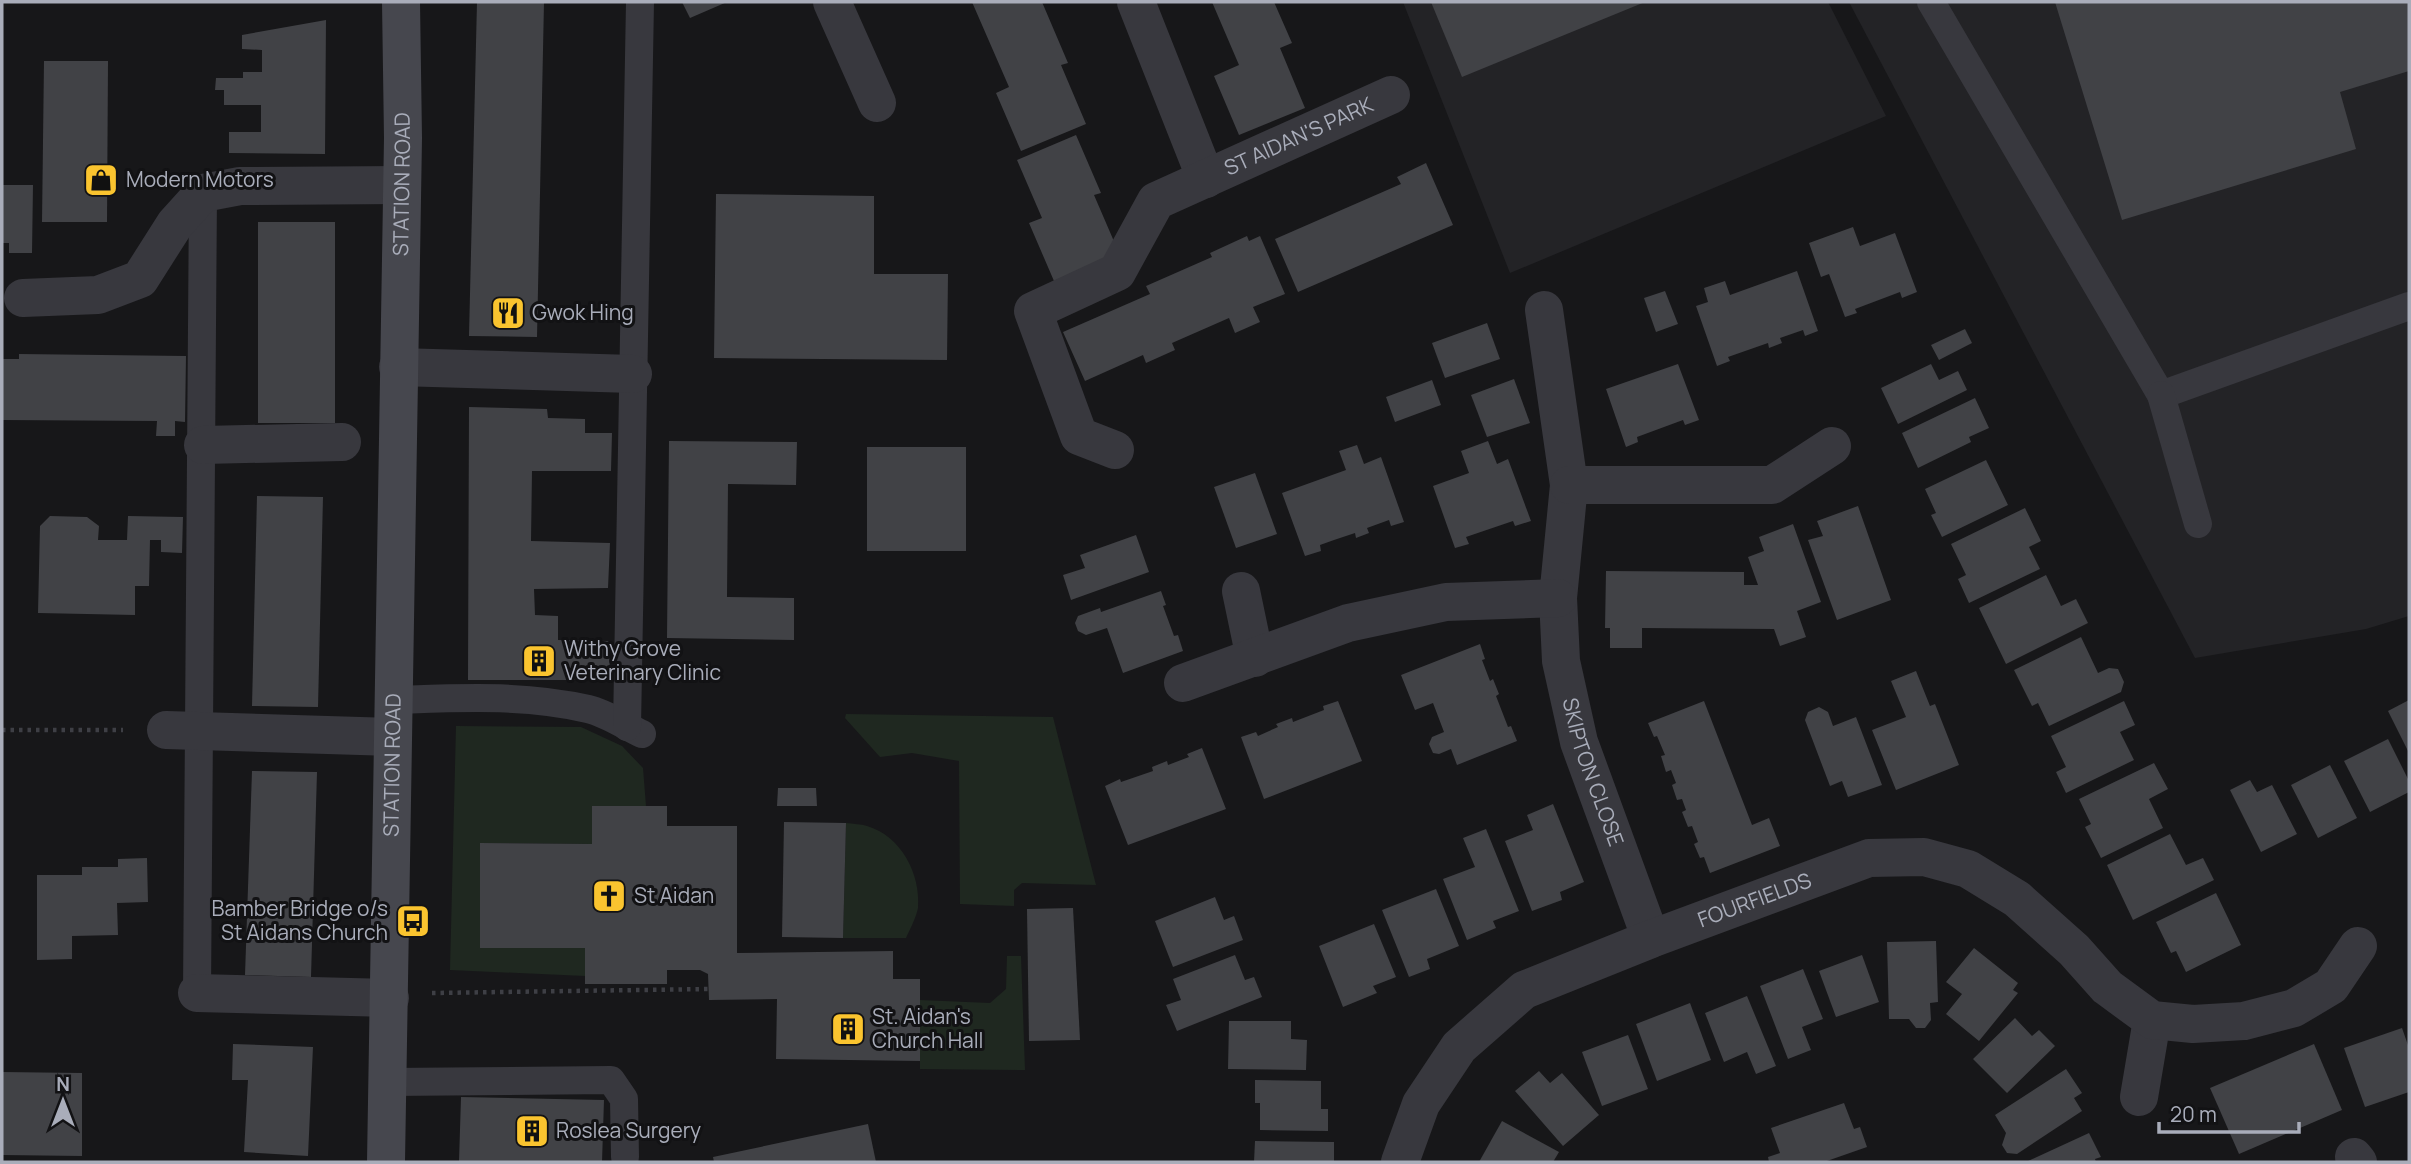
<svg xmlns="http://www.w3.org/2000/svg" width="2411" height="1164" font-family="Manrope,sans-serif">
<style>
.built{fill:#232326}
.green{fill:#1f2820}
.building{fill:#414246}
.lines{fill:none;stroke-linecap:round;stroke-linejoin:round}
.path{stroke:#3e3f45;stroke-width:4.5;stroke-dasharray:3.5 5;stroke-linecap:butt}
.service{stroke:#38383e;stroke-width:28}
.minor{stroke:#38383e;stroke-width:38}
.secondary{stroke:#46474e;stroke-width:38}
.labels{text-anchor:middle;stroke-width:6;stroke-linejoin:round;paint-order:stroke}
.street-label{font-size:21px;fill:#a9adba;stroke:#121214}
.poi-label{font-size:21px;fill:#a9adba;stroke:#121214;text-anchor:start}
</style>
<rect width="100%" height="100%" fill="#171719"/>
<g class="built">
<polygon points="1403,2 1828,2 1886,116 1510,273"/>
<polygon points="1849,2 2409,2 2409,616 2366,629 2195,658"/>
</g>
<g class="green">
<polygon points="846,714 1053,717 1096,885 1022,883 1014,890 1014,906 960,904 959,761 912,753 880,757 845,718"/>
<polygon points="456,726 581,727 622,746 643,768 646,806 592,806 592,844 480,843 480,947 585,948 585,976 450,970"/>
<path d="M846 823C853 824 861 824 867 826 901 836 921 874 918 908 916 918 910 929 906 938H843Z"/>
<polygon points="1007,956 1021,956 1025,1070 920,1069 920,1000 990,1003 1006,989"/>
</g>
<g class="building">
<polygon points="477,2 544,2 537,337 469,336"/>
<polygon points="682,2 727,2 690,18"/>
<polygon points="972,2 1042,2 1068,63 1061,65 1086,124 1021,151 996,93 1009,87"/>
<polygon points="1212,2 1274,2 1292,43 1280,48 1305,108 1239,135 1214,76 1239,65"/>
<polygon points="1431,2 1645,2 1462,77"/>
<polygon points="2055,2 2409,2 2409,71 2340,92 2356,149 2122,220"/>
<polygon points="326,20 325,154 229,153 229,132 261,132 261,105 224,105 224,90 215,90 216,78 243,78 243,72 262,72 262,50 242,49 242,35"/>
<polygon points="44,61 108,61 107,222 42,222"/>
<polygon points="1076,135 1101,193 1094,195 1119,253 1054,281 1029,223 1042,218 1017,160"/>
<polygon points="1426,163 1453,225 1298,292 1275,239 1401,184 1397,177"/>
<polygon points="2,185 33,185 32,253 9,253 9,243 2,243"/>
<polygon points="716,194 874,196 874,274 948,274 947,360 714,358"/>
<rect x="258" y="222" width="77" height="201"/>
<polygon points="1853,227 1860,246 1895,233 1917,292 1902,298 1900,292 1855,309 1857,313 1845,317 1829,274 1821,277 1809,243"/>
<polygon points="1247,236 1249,241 1260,236 1285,294 1253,307 1260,322 1235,333 1229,318 1172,343 1175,350 1146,363 1143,355 1085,381 1063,332 1150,294 1146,286 1212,257 1210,253"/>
<polygon points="1797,271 1818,331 1805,336 1803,330 1780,338 1782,343 1769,348 1768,343 1728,357 1730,361 1717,366 1696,306 1708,302 1704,288 1725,281 1730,295"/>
<polygon points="1665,291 1678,324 1656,332 1644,298"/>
<polygon points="1487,323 1500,359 1445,378 1432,343"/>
<polygon points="1965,329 1972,343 1939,360 1931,345"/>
<polygon points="19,354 186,356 185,422 175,421 175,436 156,436 157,421 2,420 2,359 19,359"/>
<polygon points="1678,364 1699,420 1685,425 1683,420 1637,437 1638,442 1626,447 1606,389"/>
<polygon points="1931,364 1939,380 1958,371 1967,390 1898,424 1881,388"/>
<polygon points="1514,379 1530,423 1487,437 1471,395"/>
<polygon points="1432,380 1441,405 1395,422 1386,397"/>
<polygon points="1975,398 1989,428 1969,437 1971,442 1918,468 1902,433"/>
<polygon points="469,407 547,409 548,418 585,419 585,433 612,433 611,471 532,471 531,541 610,543 608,588 534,589 535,615 558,616 558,640 609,641 610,680 468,680"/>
<polygon points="669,441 797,442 796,485 728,484 727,597 794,598 794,640 667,638"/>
<polygon points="1488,441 1497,464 1508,459 1531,521 1515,526 1513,521 1466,537 1469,544 1455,548 1433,486 1469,473 1461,451"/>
<polygon points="1357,445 1364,464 1381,457 1404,522 1391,526 1389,520 1367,528 1369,533 1356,538 1355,533 1334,540 1320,545 1321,551 1305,556 1282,493 1346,470 1339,451"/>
<rect x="867" y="447" width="99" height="104"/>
<polygon points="1986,460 2008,505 1942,537 1931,515 1936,513 1925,489"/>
<polygon points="1255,473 1277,534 1236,548 1214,487"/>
<polygon points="257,496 323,497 318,707 252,706"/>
<polygon points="1858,506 1891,600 1837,620 1808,540 1823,536 1817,521"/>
<polygon points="2025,508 2041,541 2029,547 2040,569 1969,603 1958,579 1966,575 1951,544"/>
<polygon points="50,516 87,517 99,526 98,540 127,540 128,516 183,517 182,553 161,552 161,540 150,540 149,586 135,586 135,615 38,613 40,526"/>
<polygon points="1793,524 1821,602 1797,611 1806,637 1780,646 1774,629 1642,628 1642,648 1610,648 1610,628 1605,628 1606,571 1744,572 1744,585 1758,585 1748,557 1764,551 1759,537"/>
<polygon points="1136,535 1149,572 1071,600 1063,575 1085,568 1080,555"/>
<polygon points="2046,575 2061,606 2076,599 2088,623 2006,664 1979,608"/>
<polygon points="1161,591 1166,605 1163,606 1174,636 1178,635 1183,651 1123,673 1107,628 1086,635 1078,631 1075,623 1078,616 1100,608 1101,612"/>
<polygon points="2081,637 2098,673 2109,668 2118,669 2124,682 2121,692 2049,726 2038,703 2032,706 2014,670"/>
<polygon points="1480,644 1485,659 1482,660 1490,681 1493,679 1499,694 1496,696 1508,727 1511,726 1517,741 1457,765 1451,749 1439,754 1433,753 1429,744 1432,737 1444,732 1433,703 1415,710 1401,675"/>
<polygon points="1916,671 1930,706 1935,704 1959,765 1896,790 1872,730 1906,717 1891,681"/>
<polygon points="2409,700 2409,753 2388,711"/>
<polygon points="1338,701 1362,761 1264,799 1241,737 1256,732 1258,736 1278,727 1276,724 1292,718 1293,722 1324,710 1323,706"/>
<polygon points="1704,701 1752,825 1769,818 1780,846 1710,873 1704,857 1700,858 1694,844 1698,842 1692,826 1688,827 1682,812 1686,810 1682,799 1677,800 1672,785 1676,783 1671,770 1666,772 1661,756 1665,755 1657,736 1654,737 1648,723"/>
<polygon points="2124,701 2135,725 2120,732 2134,760 2066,793 2056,772 2066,767 2051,736"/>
<polygon points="1819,707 1828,712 1833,726 1856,717 1882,785 1848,797 1842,781 1830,786 1805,720 1808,712"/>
<polygon points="2388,739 2409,781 2409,792 2370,812 2344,761"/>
<polygon points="1202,748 1226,809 1128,845 1105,786 1120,779 1121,782 1153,771 1152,767 1167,761 1168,765 1189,757 1187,754"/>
<polygon points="2154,763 2168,789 2149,799 2163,828 2101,858 2085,827 2091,824 2079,799"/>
<polygon points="2330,765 2357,818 2318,838 2291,785"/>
<polygon points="252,771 317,772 311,977 245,975"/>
<polygon points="2250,780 2257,792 2272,785 2297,834 2261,852 2230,790"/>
<polygon points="778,788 816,788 817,806 777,806"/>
<polygon points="1553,804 1584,882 1560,892 1562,900 1532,911 1505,841 1533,830 1527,815"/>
<polygon points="592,806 667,806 667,826 737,826 737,953 893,951 893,979 920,979 920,1061 776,1059 777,999 709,1000 708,974 700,970 667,970 667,984 585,984 585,948 480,948 480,843 592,844"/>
<polygon points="784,822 846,823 843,938 782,937"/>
<polygon points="1486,829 1519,911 1493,921 1496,928 1467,940 1443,879 1475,867 1463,838"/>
<polygon points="2170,834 2186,865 2203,858 2214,880 2133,920 2107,865"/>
<polygon points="147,858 148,902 117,903 118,935 72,936 72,959 37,960 37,875 82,875 82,867 118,867 118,859"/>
<polygon points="1436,889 1459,946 1427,959 1430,969 1409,977 1382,910"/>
<polygon points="2216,893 2241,945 2186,972 2176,951 2171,953 2156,922"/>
<polygon points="1215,897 1224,920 1234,916 1243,940 1173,967 1155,921"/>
<polygon points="1073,908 1080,1040 1029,1041 1027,909"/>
<polygon points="1374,924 1396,977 1373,986 1377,993 1343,1007 1319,946"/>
<polygon points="1936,941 1938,1002 1930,1003 1931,1020 1925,1028 1916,1028 1909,1019 1889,1019 1887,942"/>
<polygon points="1974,948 2018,983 2013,990 2018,993 1979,1041 1946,1014 1962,994 1946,982"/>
<polygon points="1235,955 1245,980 1254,977 1262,997 1177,1031 1166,1005 1181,1000 1173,979"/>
<polygon points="1862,955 1879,1002 1836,1017 1819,971"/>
<polygon points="1803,969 1823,1019 1802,1027 1811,1050 1788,1059 1760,986"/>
<polygon points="1747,996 1776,1066 1756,1074 1747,1052 1724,1062 1705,1013"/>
<polygon points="1690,1003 1711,1060 1657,1081 1636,1024"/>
<polygon points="2015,1018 2032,1036 2039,1030 2055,1046 2007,1093 1973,1059"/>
<polygon points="1229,1021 1291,1021 1291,1039 1307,1040 1306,1070 1228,1069"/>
<polygon points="2402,1028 2409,1048 2409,1092 2365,1107 2344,1048"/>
<polygon points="1628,1035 1648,1089 1602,1106 1582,1052"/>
<polygon points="233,1044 313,1047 308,1156 244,1152 248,1080 232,1080"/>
<polygon points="2314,1044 2342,1110 2239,1154 2210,1088"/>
<polygon points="2066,1069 2082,1093 2074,1098 2082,1111 2017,1154 2007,1153 2002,1145 2006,1133 1995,1115"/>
<polygon points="1539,1071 1550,1083 1562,1073 1599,1115 1563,1146 1515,1091"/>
<polygon points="2,1072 82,1073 82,1156 2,1155"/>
<polygon points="1255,1080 1321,1081 1321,1109 1328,1109 1328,1131 1260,1130 1260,1103 1255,1103"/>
<polygon points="461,1097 604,1100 602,1162 459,1162"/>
<polygon points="1844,1103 1854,1129 1860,1127 1867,1147 1824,1162 1769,1162 1768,1157 1780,1153 1771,1128"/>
<polygon points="1502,1121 1559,1152 1553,1162 1479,1162"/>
<polygon points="868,1124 876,1162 714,1162 713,1157"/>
<polygon points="2089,1133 2101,1157 2095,1159 2096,1162 2026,1162"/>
<polygon points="1255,1141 1334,1142 1334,1162 1254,1162"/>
</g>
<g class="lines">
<g class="path">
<polyline points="2,730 123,730"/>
<polyline points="432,993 709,989"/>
</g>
<g class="service">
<polyline points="1931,2 2161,395 2409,306"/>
<polyline points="2161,395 2198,524"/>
<path d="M393 700C458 698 524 694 588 709 606 713 625 726 642 734"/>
<polyline points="627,727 640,2"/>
<polyline points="197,993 203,193"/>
<polyline points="388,1082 611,1080 624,1099 625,1157"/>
</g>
<g class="minor">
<polyline points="832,2 877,103"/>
<polyline points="1136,2 1206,179"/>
<polyline points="23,298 98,295 140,279 175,224 203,193 240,186 402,185"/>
<path id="s1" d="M1544 310 1569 485 1558 598 1561 661 1579 742 1651 939"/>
<polyline points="398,367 633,374"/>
<polyline points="203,445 342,442"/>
<path id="s2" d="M1115 450 1079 436 1033 311 1117 272 1156 201 1391 95"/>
<polyline points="1569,485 1772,485 1832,446"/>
<polyline points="1241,591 1255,658"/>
<polyline points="1183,683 1348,623 1446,602 1558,598"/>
<polyline points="166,730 393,737"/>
<polyline points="197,993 390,998"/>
<polyline points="2139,1097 2152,1020"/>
<polyline points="2354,1157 2358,1162"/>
<path id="s3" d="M1400 1162 1421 1104 1459 1047 1524 990 1651 939 1869 858 1924 857 1968 869 2017 899 2074 950 2107 987 2152 1020 2193 1024 2244 1021 2294 1008 2331 986 2358 946"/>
</g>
<path class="secondary" id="s4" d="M386 1162 403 138 401 2"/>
</g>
<defs>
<g id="shop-square" transform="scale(1.75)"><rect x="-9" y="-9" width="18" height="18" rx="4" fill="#fac42f" stroke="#121214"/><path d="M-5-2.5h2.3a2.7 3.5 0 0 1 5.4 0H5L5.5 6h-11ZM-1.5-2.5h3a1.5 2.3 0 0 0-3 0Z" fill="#111"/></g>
<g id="restaurant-square" transform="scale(1.75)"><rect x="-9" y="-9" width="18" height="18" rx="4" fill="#fac42f" stroke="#121214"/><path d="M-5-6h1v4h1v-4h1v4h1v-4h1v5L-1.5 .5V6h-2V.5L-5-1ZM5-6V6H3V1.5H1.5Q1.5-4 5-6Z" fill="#111"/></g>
<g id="building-square" transform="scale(1.75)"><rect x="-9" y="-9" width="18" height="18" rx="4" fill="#fac42f" stroke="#121214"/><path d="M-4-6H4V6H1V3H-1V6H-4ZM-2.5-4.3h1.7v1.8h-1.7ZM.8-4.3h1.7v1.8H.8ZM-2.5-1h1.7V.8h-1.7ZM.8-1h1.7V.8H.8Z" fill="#111"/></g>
<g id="church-square" transform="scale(1.75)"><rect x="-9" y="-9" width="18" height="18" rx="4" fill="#fac42f" stroke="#121214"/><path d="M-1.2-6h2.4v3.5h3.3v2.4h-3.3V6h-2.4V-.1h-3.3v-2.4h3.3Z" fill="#111"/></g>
<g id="bus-square" transform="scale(1.75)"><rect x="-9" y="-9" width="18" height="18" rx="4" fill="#fac42f" stroke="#121214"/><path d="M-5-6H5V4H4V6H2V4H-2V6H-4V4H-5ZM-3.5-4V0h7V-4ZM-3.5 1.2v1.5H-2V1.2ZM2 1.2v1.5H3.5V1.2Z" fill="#111"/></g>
</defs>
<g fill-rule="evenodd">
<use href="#shop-square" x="101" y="180"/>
<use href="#restaurant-square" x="508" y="313"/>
<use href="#building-square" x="539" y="661"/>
<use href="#church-square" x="609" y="896"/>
<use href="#bus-square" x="413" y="921"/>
<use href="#building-square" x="848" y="1029"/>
<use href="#building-square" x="532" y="1131"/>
</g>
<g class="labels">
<g class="street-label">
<text dy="7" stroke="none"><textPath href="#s2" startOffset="502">ST AIDAN'S PARK</textPath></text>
<text dy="7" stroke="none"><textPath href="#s4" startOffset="978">STATION ROAD</textPath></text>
<text dy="7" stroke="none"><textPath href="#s4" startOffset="397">STATION ROAD</textPath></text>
<text dy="7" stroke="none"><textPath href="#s1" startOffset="469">SKIPTON CLOSE</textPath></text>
<text dy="7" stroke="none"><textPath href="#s3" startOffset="464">FOURFIELDS</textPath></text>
</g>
<g class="poi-label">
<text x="126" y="187">Modern Motors</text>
<text x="532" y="320">Gwok Hing</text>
<text x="564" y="656">Withy Grove<tspan x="564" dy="24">Veterinary Clinic</tspan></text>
<text x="634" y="903">St Aidan</text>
<text x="388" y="916" text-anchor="end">Bamber Bridge o/s<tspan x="388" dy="24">St Aidans Church</tspan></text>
<text x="872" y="1024">St. Aidan's<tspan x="872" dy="24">Church Hall</tspan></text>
<text x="556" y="1138">Roslea Surgery</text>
</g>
</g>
<rect width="2411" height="1164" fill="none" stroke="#a9adba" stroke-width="7"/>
<g transform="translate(63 1101)" stroke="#121214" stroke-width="5" paint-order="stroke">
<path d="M0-5L12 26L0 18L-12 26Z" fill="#a9adba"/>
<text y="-10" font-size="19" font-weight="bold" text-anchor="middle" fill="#a9adba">N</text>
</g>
<path d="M2159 1122v10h140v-10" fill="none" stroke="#a9adba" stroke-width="3.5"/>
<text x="2170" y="1122" font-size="21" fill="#a9adba" stroke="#121214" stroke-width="5" paint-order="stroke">20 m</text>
</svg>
